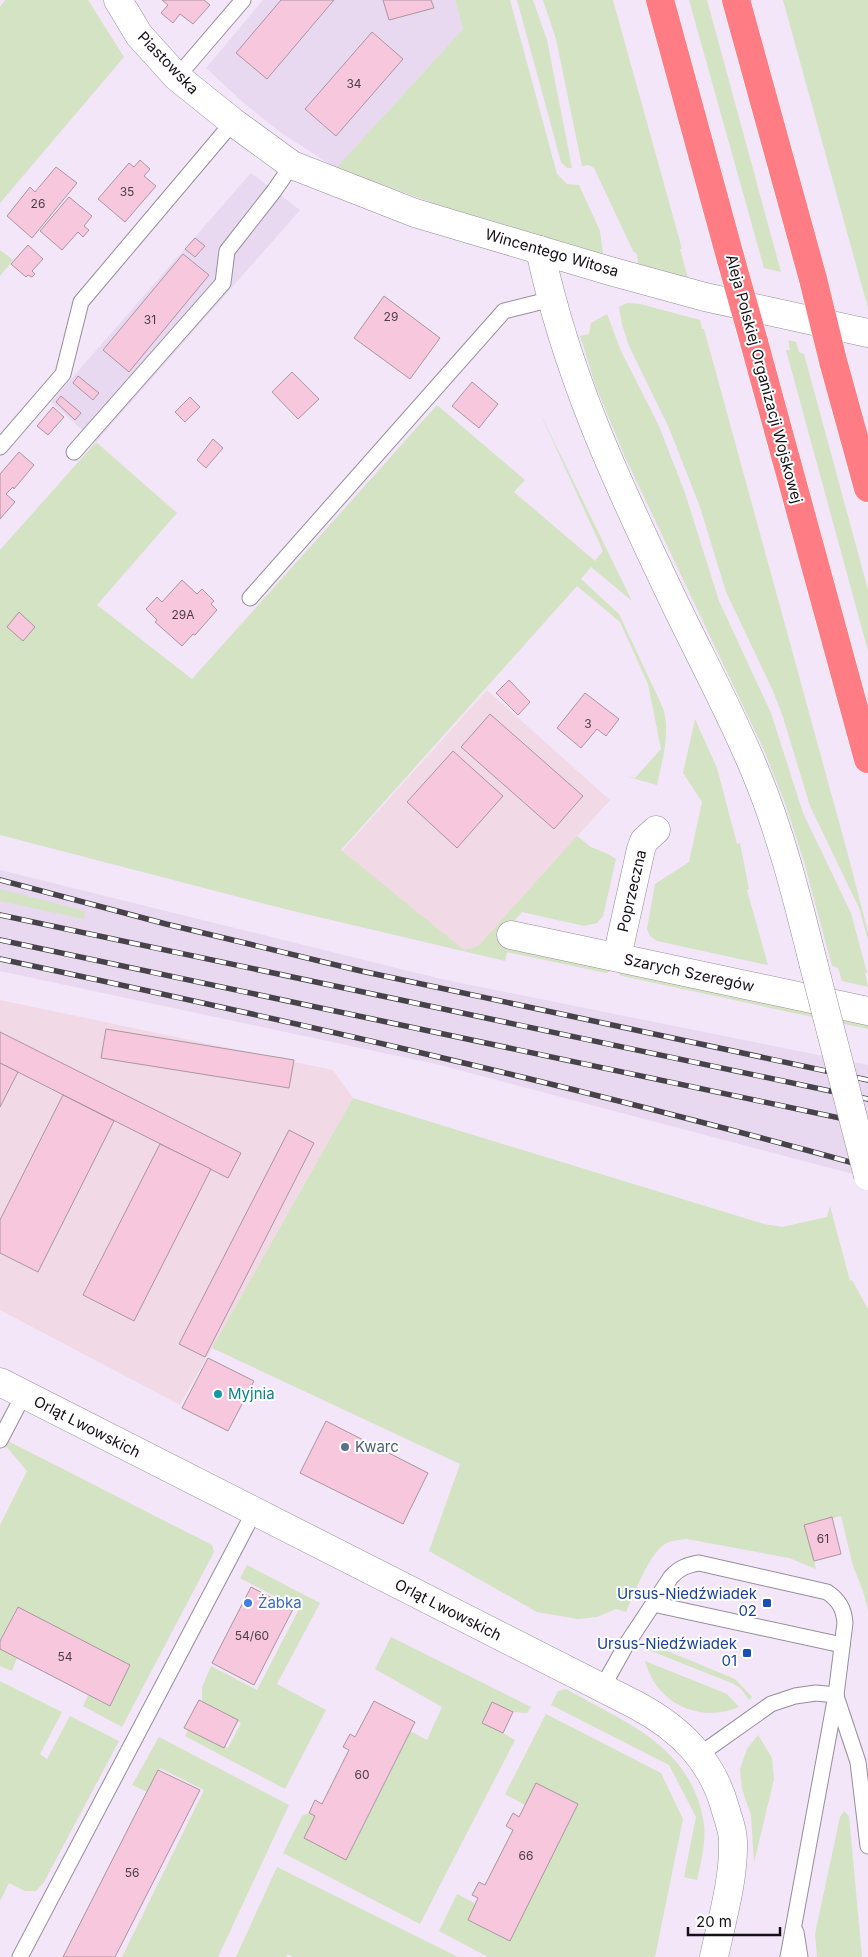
<svg xmlns="http://www.w3.org/2000/svg" width="868" height="1957" font-family="Inter,sans-serif">
<style>
.built{fill:#e8d8f0}
.industrial{fill:#f1dae6}
.green{fill:#d4e3c4}
.building{fill:#f6c7dd;stroke:#aa969f}
.lines{fill:none;stroke-linecap:round;stroke-linejoin:round}
.service-casing{stroke:#988d9d;stroke-width:17}
.minor-casing{stroke:#988d9d;stroke-width:29}
.tertiary-casing{stroke:#988d9d;stroke-width:29}
.motorway-casing{stroke:#fff;stroke-width:29}
.service{stroke:#fff;stroke-width:15}
.minor{stroke:#fff;stroke-width:28}
.tertiary{stroke:#fff;stroke-width:28}
.motorway{stroke:#fe7d84;stroke-width:28}
.rail-casing{stroke:#47424a;stroke-width:5.5}
.rail{stroke:#fff;stroke-width:4;stroke-dasharray:11;stroke-linecap:butt}
.minor-bridge-casing{stroke:#988d9d;stroke-width:29;stroke-linecap:butt}
.motorway-bridge-casing{stroke:#fff;stroke-width:29;stroke-linecap:butt}
.minor-bridge{stroke:#fff;stroke-width:28}
.motorway-bridge{stroke:#fe7d84;stroke-width:28}
.culture-dot{fill:#0f9aa8;stroke:#fff;stroke-width:2}
.service-dot{fill:#5c6f8a;stroke:#fff;stroke-width:2}
.shop-dot{fill:#3f7fe0;stroke:#fff;stroke-width:2}
.transit-dot{fill:#1a4fb4;stroke:#fff;stroke-width:2}
.labels{text-anchor:middle;stroke-width:4;stroke-linejoin:round;paint-order:stroke}
.number-label{font-size:12px;fill:#4d3e48}
.street-label{font-size:15px;fill:#151117;stroke:#fff}
.culture-label{font-size:15px;fill:#0d838f;stroke:#fff;text-anchor:start}
.service-label{font-size:15px;fill:#4e5e75;stroke:#fff;text-anchor:start}
.transit-label{font-size:15px;fill:#164399;stroke:#fff;text-anchor:end}
.shop-label{font-size:15px;fill:#366cbe;stroke:#fff;text-anchor:start}
</style>
<rect width="100%" height="100%" fill="#f2e6f8"/>
<g class="built">
<polygon points="263,0 455,0 463,29 336,168 283,134 246,105 206,68"/>
<polygon points="251,173 300,210 96,442 51,402"/>
<polygon points="0,870 441,979 868,1065 868,1178 440,1065 0,971"/>
</g>
<g class="industrial">
<polygon points="487,690 610,800 478,946 464,950 289,910"/>
<polygon points="0,1000 333,1070 353,1098 180,1405 0,1310"/>
</g>
<g class="green">
<polygon points="5,0 88,0 124,57 0,203 0,7"/>
<polygon points="455,0 510,0 557,174 567,184 579,185 600,231 603,254 447,208 336,168 463,29"/>
<polygon points="517,0 533,0 547,40 572,168 567,168 561,162"/>
<polygon points="543,0 613,0 682,249 680,249 688,278 638,264 637,254 633,251 594,168 589,165 582,166 556,39"/>
<polygon points="689,0 707,0 781,272 764,268"/>
<polygon points="783,0 868,0 868,308 863,290"/>
<polygon points="0,250 13,260 0,276"/>
<polygon points="627,303 640,304 700,320 702,329 704,329 848,855 868,932 868,940 859,908 810,806 783,717 773,691 726,592 700,507 669,428 629,346 622,324 619,307"/>
<polygon points="607,314 621,351 659,426 685,493 719,601 771,713 803,813 851,913 867,973 865,973 868,987 842,981 838,968 832,966 804,862 786,806 764,750 625,457 595,384 580,336 589,334 591,323"/>
<polygon points="788,340 796,342 799,352 804,354 868,590 868,651 786,350 790,350"/>
<path d="M437 405 525 480 514 492 595 561 603 551 539 411 632 601 591 567 581 579 619 614 663 708C671 734 662 760 657 785L625 776 635 778 661 749 648 684 620 622 577 586 341 850 464 950 478 946 577 836 591 847 608 854 616 859 603 916 597 923 584 926 522 912 514 921 508 948 609 970V972L606 973 507 952 505 961 289 910 0 835V550L96 442 177 513 97 605 192 679Z"/>
<polygon points="695,719 717,768 737,844 740,843 749,889 747,890 768,965 657,941 650,936 647,929 655,884 689,862 702,802 683,773"/>
<polygon points="0,889 85,911 84,919 0,901"/>
<polygon points="619,972 868,1025 868,1029 622,976 619,975"/>
<path d="M353 1098 764 1224 782 1227 827 1217 830 1206 850 1281 852 1280 868 1309V1611L863 1591 853 1566 841 1516 805 1525 816 1569 789 1558 687 1539C678 1540 668 1540 661 1547 646 1562 635 1592 626 1612L616 1609 597 1617 578 1619 537 1612 429 1551 460 1464 212 1348Z"/>
<polygon points="8,1441 212,1545 214,1552 122,1727 83,1706 88,1695 109,1706 129,1667 16,1609 0,1640 0,1525 27,1471 5,1445"/>
<polygon points="247,1565 320,1603 277,1684 326,1710 285,1789 185,1736 189,1728 228,1748 241,1723 202,1703 202,1687 211,1666 257,1690 299,1609 240,1578"/>
<polygon points="391,1637 531,1707 527,1713 513,1712 503,1733 515,1740 420,1924 283,1853 302,1816 309,1813 315,1816 305,1838 346,1859 410,1731 427,1740 442,1707 375,1669"/>
<polygon points="648,1643 735,1679 752,1697 749,1700 741,1689 734,1684 646,1649"/>
<polygon points="0,1649 17,1658 12,1671 0,1666"/>
<path d="M645 1661 727 1694 739 1707C699 1724 656 1703 645 1661Z"/>
<polygon points="0,1681 62,1712 40,1754 47,1759 70,1716 119,1741 44,1882 36,1891 25,1891 9,1883 0,1901"/>
<path d="M566 1689C626 1723 692 1746 704 1824 706 1843 701 1862 697 1880L684 1877 696 1817 669 1765 551 1705 558 1691Z"/>
<polygon points="546,1714 661,1773 683,1819 655,1957 488,1957 439,1931 457,1894 476,1904 468,1920 510,1941 536,1783 525,1805 505,1794"/>
<polygon points="758,1735 772,1758 774,1779 754,1863 751,1815 742,1789 740,1769 747,1749"/>
<polygon points="159,1737 289,1805 218,1957 122,1957 204,1790 160,1768 147,1792 132,1785"/>
<polygon points="844,1811 849,1816 862,1957 817,1957 815,1934 840,1817"/>
<polygon points="277,1867 458,1957 293,1957 288,1954 286,1957 236,1957"/>
</g>
<g class="building">
<polygon points="162,0 204,0 210,5 193,24 180,14 173,23 161,13 168,5"/>
<polygon points="281,0 334,0 267,79 236,53"/>
<polygon points="383,0 431,0 434,8 389,20"/>
<polygon points="372,32 403,59 336,136 305,109"/>
<polygon points="140,160 150,169 144,176 156,186 125,222 98,199 129,163 134,167"/>
<polygon points="56,167 77,183 32,238 7,216 30,187 35,192"/>
<polygon points="69,197 92,216 84,226 89,230 83,237 78,232 62,250 40,231"/>
<polygon points="195,238 205,246 195,257 185,249"/>
<polygon points="28,245 43,259 32,271 35,274 32,277 28,275 26,277 11,264"/>
<polygon points="183,254 209,275 129,372 103,350"/>
<polygon points="384,296 440,338 410,379 354,338"/>
<polygon points="292,372 319,399 298,419 272,392"/>
<polygon points="78,376 99,393 93,400 73,383"/>
<polygon points="472,382 498,404 479,428 452,406"/>
<polygon points="61,396 81,413 75,420 56,402"/>
<polygon points="190,397 200,407 185,422 175,412"/>
<polygon points="53,407 64,417 48,435 37,426"/>
<polygon points="213,439 223,448 206,468 197,460"/>
<polygon points="19,452 34,465 14,489 13,487 6,494 15,502 0,519 0,474"/>
<polygon points="182,580 197,594 202,589 214,601 211,604 217,610 195,635 193,634 182,646 155,622 157,620 146,609 157,597 162,602"/>
<polygon points="19,612 35,627 23,641 7,627"/>
<polygon points="509,680 530,702 518,715 496,693"/>
<polygon points="585,693 619,719 606,736 597,729 581,748 557,728"/>
<polygon points="490,714 583,796 554,829 461,747"/>
<polygon points="453,751 503,796 457,848 407,802"/>
<polygon points="106,1029 294,1060 289,1088 101,1058"/>
<polygon points="0,1032 241,1153 228,1178 0,1063"/>
<polygon points="0,1063 18,1072 0,1107"/>
<polygon points="63,1095 114,1121 38,1272 0,1253 0,1220"/>
<polygon points="289,1130 314,1143 205,1357 179,1344"/>
<polygon points="160,1144 211,1169 134,1321 83,1295"/>
<polygon points="208,1358 254,1381 228,1431 182,1408"/>
<polygon points="326,1421 428,1473 403,1524 300,1473"/>
<polygon points="832,1517 841,1554 814,1561 804,1525"/>
<polygon points="251,1587 293,1609 254,1685 212,1663"/>
<polygon points="18,1607 130,1665 110,1706 0,1649 0,1641"/>
<polygon points="199,1700 238,1720 224,1748 184,1728"/>
<polygon points="374,1701 415,1722 346,1860 304,1838 315,1816 309,1813 315,1800 322,1804 349,1750 343,1747 350,1734 355,1737"/>
<polygon points="492,1702 513,1712 503,1733 482,1723"/>
<polygon points="158,1770 200,1790 115,1957 63,1957"/>
<polygon points="536,1783 578,1804 510,1941 468,1920 478,1898 472,1895 479,1882 485,1885 513,1830 506,1826 513,1813 519,1817"/>
</g>
<g class="lines">
<g class="service-casing">
<g id="service">
<polyline points="177,77 243,0"/>
<polyline points="0,447 63,374 81,302 233,122"/>
<polyline points="74,452 223,283 227,251 274,191 292,165"/>
<polyline points="250,598 504,311 552,299"/>
<polyline points="0,1440 24,1394"/>
<polyline points="653,1604 842,1645"/>
<path d="M602 1688 626 1645 671 1577C679 1568 687 1565 699 1563L827 1592C839 1600 844 1609 845 1623L836 1695 788 1957"/>
<polyline points="836,1696 858,1762 868,1846"/>
<polyline points="699,1755 771,1704 795,1696 816,1693 836,1695"/>
<polyline points="796,1932 800,1957"/>
<polyline points="20,1957 254,1512"/>
</g>
</g>
<g class="minor-casing">
<g id="minor">
<polyline points="118,0 139,35 177,77 233,122 292,165 415,213 610,271 705,297 868,333"/>
<path d="M540 250C566 372 614 476 667 587 696 649 729 708 755 771 781 833 797 898 813 962"/>
<polyline points="511,935 868,1011"/>
<polyline points="617,957 641,849 644,841 656,830"/>
</g>
</g>
<g class="tertiary-casing">
<path id="tertiary" d="M0 1382 636 1705C681 1729 713 1761 726 1811 729 1821 733 1831 733 1841 734 1880 722 1919 714 1957"/>
</g>
<g class="motorway-casing">
<g id="motorway">
<polyline points="660,0 731,260"/>
<polyline points="736,0 813,279"/>
<polyline points="754,342 868,759"/>
<polyline points="833,361 868,488"/>
</g>
</g>
<use href="#service" class="service"/>
<use href="#minor" class="minor"/>
<use href="#tertiary" class="tertiary"/>
<use href="#motorway" class="motorway"/>
<g class="rail-casing">
<g id="rail">
<polyline points="0,880 166,924 361,971 868,1080"/>
<polyline points="0,915 868,1099"/>
<polyline points="0,940 868,1124"/>
<path d="M0 959C291 1021 581 1087 868 1167"/>
</g>
</g>
<use href="#rail" class="rail"/>
<g class="minor-bridge-casing">
<polyline id="minor-bridge" points="813,962 868,1176"/>
</g>
<g class="motorway-bridge-casing">
<g id="motorway-bridge">
<polyline points="731,260 754,342"/>
<polyline points="813,279 833,361"/>
</g>
</g>
<use href="#minor-bridge" class="minor-bridge"/>
<use href="#motorway-bridge" class="motorway-bridge"/>
</g>
<circle class="culture-dot" cx="218" cy="1394" r="5"/>
<circle class="service-dot" cx="345" cy="1447" r="5"/>
<circle class="shop-dot" cx="248" cy="1603" r="5"/>
<g class="transit-dot">
<rect x="762" y="1598" width="10" height="10" rx="2.5"/>
<rect x="742" y="1648" width="10" height="10" rx="2.5"/>
</g>
<g class="labels">
<g class="number-label">
<text x="354" y="88">34</text>
<text x="127" y="196">35</text>
<text x="38" y="208">26</text>
<text x="391" y="321">29</text>
<text x="150" y="324">31</text>
<text x="183" y="619">29A</text>
<text x="588" y="728">3</text>
<text x="823" y="1543">61</text>
<text x="252" y="1640">54/60</text>
<text x="65" y="1661">54</text>
<text x="362" y="1779">60</text>
<text x="526" y="1860">66</text>
<text x="132" y="1877">56</text>
</g>
<g class="street-label">
<text transform="translate(168 63) rotate(46)" y="5">Piastowska</text>
<text transform="translate(552 253) rotate(16)" y="5">Wincentego Witosa</text>
<text transform="translate(764 379) rotate(75)" y="5">Aleja Polskiej Organizacji Wojskowej</text>
<text transform="translate(632 891) rotate(-77)" y="5">Poprzeczna</text>
<text transform="translate(689 973) rotate(12)" y="5">Szarych Szeregów</text>
<text transform="translate(87 1427) rotate(27)" y="5">Orląt Lwowskich</text>
<text transform="translate(448 1610) rotate(27)" y="5">Orląt Lwowskich</text>
</g>
<g class="culture-label">
<text x="228" y="1399">Myjnia</text>
</g>
<g class="service-label">
<text x="355" y="1452">Kwarc</text>
</g>
<g class="transit-label">
<text x="757" y="1599">Ursus-Niedźwiadek<tspan x="757" dy="17">02</tspan></text>
<text x="737" y="1649">Ursus-Niedźwiadek<tspan x="737" dy="17">01</tspan></text>
</g>
<g class="shop-label">
<text x="258" y="1608">Żabka</text>
</g>
</g>
<path d="M688 1927v8h92v-8" fill="none" stroke="#151117" stroke-width="2.5"/>
<text x="696" y="1927" font-size="15" fill="#151117" stroke="#ffffff" stroke-width="4" paint-order="stroke">20 m</text>
</svg>
